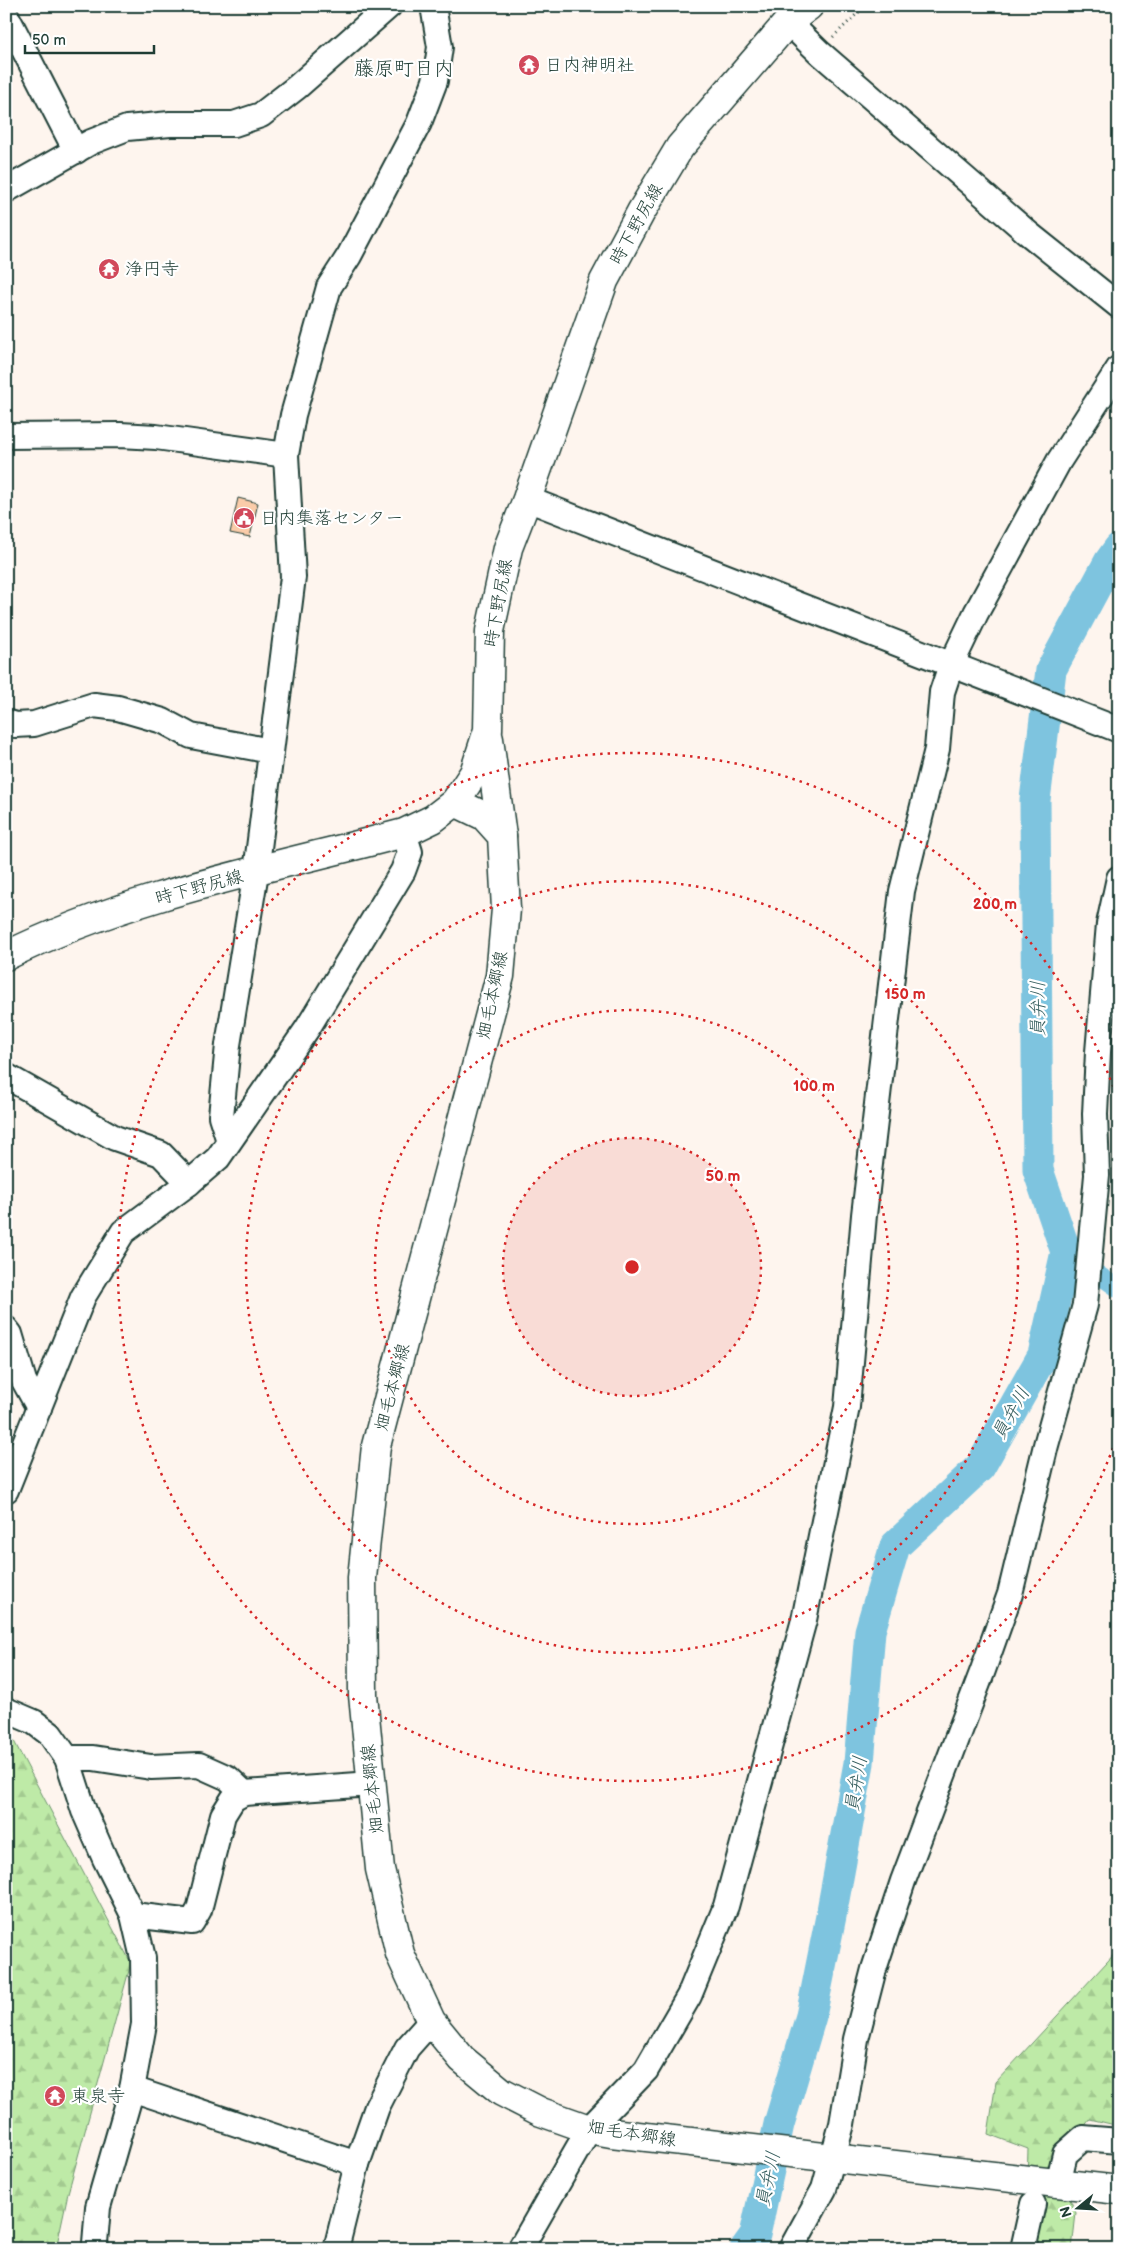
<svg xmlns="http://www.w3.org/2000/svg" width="1125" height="2255" font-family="'Balsamiq Sans','Klee One',sans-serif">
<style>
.forest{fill:url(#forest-firs);stroke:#6e946e}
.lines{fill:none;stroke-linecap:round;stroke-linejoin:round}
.canal{stroke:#7ec4df;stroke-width:18}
.river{stroke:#7ec4df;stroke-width:31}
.building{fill:#facca9;stroke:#1f3d34}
.minor-casing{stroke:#1f3d34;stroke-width:28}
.major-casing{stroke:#1f3d34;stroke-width:31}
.path{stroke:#1f3d34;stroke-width:3;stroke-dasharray:1 4;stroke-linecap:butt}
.minor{stroke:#fff;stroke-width:24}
.major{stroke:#fff;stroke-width:28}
.ring{fill:none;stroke:#d62828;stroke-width:2.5;stroke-dasharray:2.5 5}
.labels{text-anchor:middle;stroke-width:4.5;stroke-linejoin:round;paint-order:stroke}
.poi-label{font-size:18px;fill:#1f3d34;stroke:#fff;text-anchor:start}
.street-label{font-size:18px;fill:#1f3d34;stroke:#fff}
.water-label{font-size:19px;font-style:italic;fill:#375f5f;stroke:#fff}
.quarter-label{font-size:20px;fill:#1f3d34;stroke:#fff}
.centre{fill:#d62828;stroke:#fff;stroke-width:2.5}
.ring-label{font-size:15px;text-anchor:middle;font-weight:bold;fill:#d62828;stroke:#fff;stroke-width:4.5;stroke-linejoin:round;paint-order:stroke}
</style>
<defs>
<pattern id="forest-firs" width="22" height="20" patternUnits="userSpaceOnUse" patternTransform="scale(1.25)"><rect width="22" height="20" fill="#beeaa7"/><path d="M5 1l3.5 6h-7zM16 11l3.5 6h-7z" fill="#a3ca90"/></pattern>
</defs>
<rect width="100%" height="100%" fill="#fef5ee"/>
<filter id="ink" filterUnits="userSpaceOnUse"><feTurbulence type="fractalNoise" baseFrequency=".02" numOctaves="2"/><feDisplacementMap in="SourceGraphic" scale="10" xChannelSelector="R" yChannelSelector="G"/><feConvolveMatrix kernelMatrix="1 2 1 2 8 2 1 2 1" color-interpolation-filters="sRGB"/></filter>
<g filter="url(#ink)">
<g class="forest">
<polygon points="6,1726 131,1963 68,2193 56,2249 6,2249"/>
<polygon points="1119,1949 1119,2126 1090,2119 1055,2165 1076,2213 1072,2249 1025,2249 1028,2149 988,2134 996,2082"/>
</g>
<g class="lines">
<polyline class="canal" points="1066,1252 1119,1289"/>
<polyline class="river" points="745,2249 755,2235 779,2124 811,2016 831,1916 859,1763 870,1631 895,1546 980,1467 1043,1355 1066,1252 1038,1170 1035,800 1051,670 1109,562 1119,548"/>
</g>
<polygon class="building" points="238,498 258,503 250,537 230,533"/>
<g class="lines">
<g class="minor-casing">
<g id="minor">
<polyline points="6,15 76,151"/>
<polyline points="788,22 819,52 1029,234 1119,306"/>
<polyline points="6,190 91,142 127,128 170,124 234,124 261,115 297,87 389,6"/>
<polyline points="6,436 120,435 156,437 286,455"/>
<polyline points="527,499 1119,730"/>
<polyline points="6,722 15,725 34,724 94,705 118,708 163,721 191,736 271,751"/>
<polyline points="6,1076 115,1138 161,1154 189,1183"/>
<polyline points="229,1141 221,1116 228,1045 256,872 293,577 286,455 293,415 329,287 349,256 419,123 435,81 440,47 433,6"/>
<polyline points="6,1329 10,1334 24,1381 39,1408"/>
<polyline points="6,1490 83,1297 123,1232 189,1183 218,1158 307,1029 403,871 410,852 404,833"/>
<polyline points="6,1710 34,1722 50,1734 67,1758 84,1811 105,1859 133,1915 143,1958 144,2024 132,2089 98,2207 95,2243 97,2249"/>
<polyline points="67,1758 93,1758 151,1767 199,1765 228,1778 244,1793"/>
<polyline points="133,1915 192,1922 199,1910 223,1815 233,1799 244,1793 372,1784"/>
<polyline points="132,2089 357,2164"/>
<polyline points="1058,2183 1065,2154 1083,2138 1119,2141"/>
<polyline points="336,2249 357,2164 377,2107 407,2048 431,2021"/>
<polyline points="520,2249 589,2129 646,2070 689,1996 726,1906 804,1620 847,1407 864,1215 902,891 937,749 942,692 951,665 976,613 1059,461 1119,368"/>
<polyline points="791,2249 824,2189 842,2124 856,2039 874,1969 903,1881 983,1670 1010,1594 1046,1445 1085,1305 1097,1175 1095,1114 1098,1052 1109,924 1119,878"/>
<polyline points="1023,2249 1033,2204"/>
</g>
</g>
<g class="major-casing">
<g id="major">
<polyline points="489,739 502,836"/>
<polyline points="455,802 484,816 502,836 506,909 500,976 376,1446 362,1578 363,1695 380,1869 400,1954 431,2021 462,2059 502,2092 541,2112 589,2129 611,2133 1119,2190"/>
<path d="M6 956C128 895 272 868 404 833L433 819 455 802 474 773 488 730 490 631 508 548 527 499 604 281 641 212 680 147 788 22 809 6"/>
</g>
</g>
<polyline class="path" points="833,37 865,6"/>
<use href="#minor" class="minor"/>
<use href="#major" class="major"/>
</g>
</g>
<circle cx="632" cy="1267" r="129" fill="#d62828" fill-opacity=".12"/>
<g class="ring">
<circle cx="632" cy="1267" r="129"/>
<circle cx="632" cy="1267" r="257"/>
<circle cx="632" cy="1267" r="386"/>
<path d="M1118 1434A514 514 0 1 1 1118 1100"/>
</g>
<defs>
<g id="temple-disc" transform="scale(1.125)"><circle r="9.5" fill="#d1495b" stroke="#fff"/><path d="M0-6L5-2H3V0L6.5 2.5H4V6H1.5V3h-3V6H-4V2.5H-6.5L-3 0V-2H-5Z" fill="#fff"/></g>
<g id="civic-disc" transform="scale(1.125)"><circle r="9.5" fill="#d1495b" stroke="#fff"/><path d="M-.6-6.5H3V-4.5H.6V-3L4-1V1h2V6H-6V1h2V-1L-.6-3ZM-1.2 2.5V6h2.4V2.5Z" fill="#fff"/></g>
</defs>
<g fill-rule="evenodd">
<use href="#temple-disc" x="529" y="65"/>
<use href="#temple-disc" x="109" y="269"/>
<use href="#civic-disc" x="244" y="518"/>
<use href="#temple-disc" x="55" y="2096"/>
</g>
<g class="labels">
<g class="poi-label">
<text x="545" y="71">日内神明社</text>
<text x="125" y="275">浄円寺</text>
<text x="260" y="524">日内集落センター</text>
<text x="71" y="2102">東泉寺</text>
</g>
<g class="street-label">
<text transform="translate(636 224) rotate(-61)" y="6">時下野尻線</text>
<text transform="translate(498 603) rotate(-80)" y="6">時下野尻線</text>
<text transform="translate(199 887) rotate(-15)" y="6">時下野尻線</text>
<text transform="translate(492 995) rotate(-78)" y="6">畑毛本郷線</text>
<text transform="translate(392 1387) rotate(-75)" y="6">畑毛本郷線</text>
<text transform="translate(372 1789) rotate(-96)" y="6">畑毛本郷線</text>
<text transform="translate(632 2133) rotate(9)" y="6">畑毛本郷線</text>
</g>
<g class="water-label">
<text transform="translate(1037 1009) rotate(-90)" y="7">員弁川</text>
<text transform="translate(1010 1413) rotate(-61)" y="7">員弁川</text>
<text transform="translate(855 1784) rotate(-81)" y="7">員弁川</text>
<text transform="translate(767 2179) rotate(-78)" y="7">員弁川</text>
</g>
<g class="quarter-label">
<text x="404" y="75">藤原町日内</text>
</g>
</g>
<circle cx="632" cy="1267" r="8" class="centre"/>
<g class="ring-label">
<text x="995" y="909">200 m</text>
<text x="905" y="999">150 m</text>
<text x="814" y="1091">100 m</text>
<text x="723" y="1181">50 m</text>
</g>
<rect width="1125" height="2255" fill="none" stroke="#fff" stroke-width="25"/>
<rect x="12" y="12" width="1100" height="2230" fill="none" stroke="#1f3d34" stroke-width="2" filter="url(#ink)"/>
<g transform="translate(1078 2208) rotate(252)" stroke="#ffffff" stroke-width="4" paint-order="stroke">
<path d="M0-4L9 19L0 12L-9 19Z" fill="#1f3d34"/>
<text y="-8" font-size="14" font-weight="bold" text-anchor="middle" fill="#1f3d34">N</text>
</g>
<path d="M25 45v8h129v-8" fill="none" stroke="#1f3d34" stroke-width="2.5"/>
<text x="32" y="45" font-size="15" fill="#1f3d34" stroke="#ffffff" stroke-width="4" paint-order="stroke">50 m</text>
</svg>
